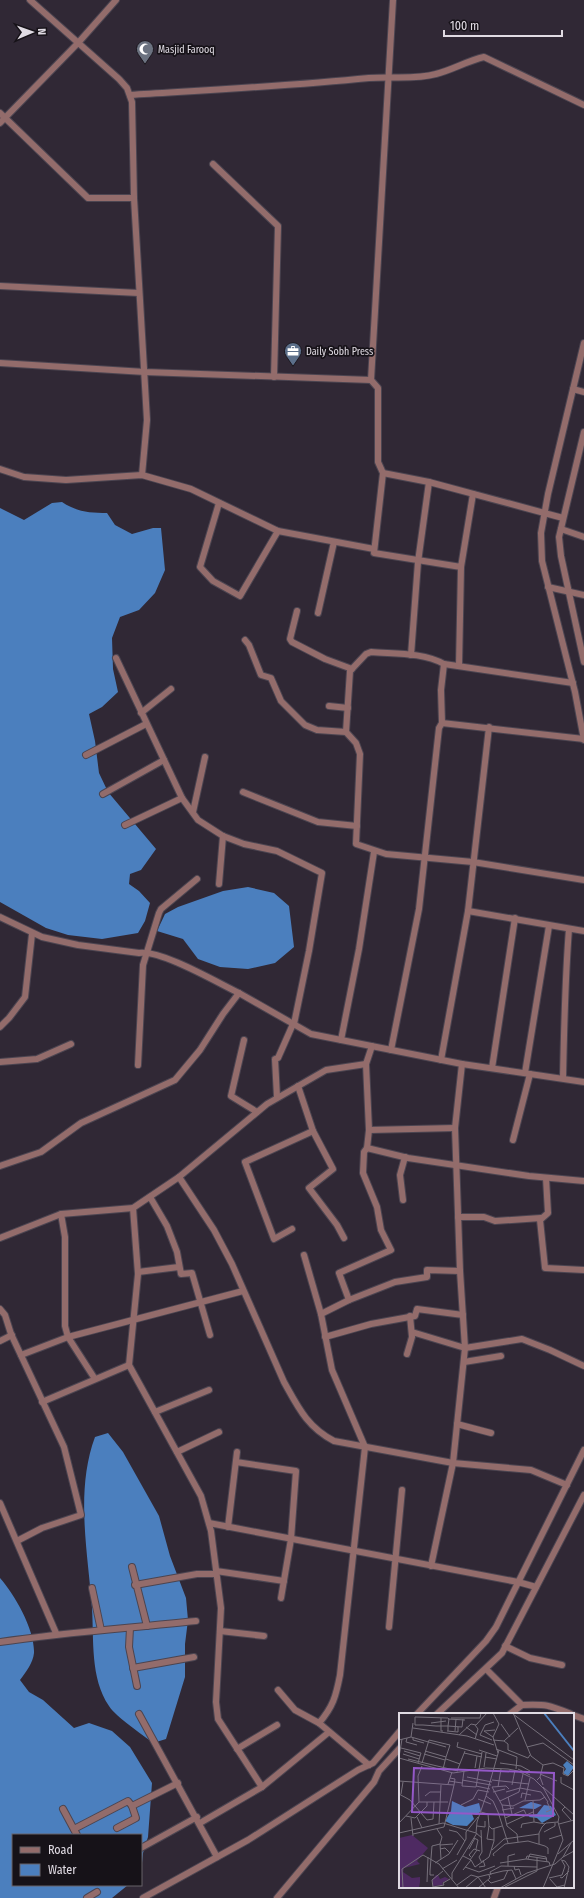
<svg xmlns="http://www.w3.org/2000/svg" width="584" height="1898" font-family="'Fira Sans Condensed',sans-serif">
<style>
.water{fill:#4b7fbe}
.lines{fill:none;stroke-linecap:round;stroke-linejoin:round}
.minor-casing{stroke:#4c4551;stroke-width:8}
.minor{stroke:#936c6b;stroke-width:6}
.labels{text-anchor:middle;stroke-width:3.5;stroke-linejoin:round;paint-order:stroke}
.poi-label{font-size:10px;fill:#e0dbe3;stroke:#161218;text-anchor:start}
.inset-river{fill:none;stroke:#4b7fbe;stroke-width:2}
.inset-road{fill:none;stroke:#76707b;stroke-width:1}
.view{fill:#9458c8;fill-opacity:0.15;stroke:#9458c8;stroke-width:2}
.inset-edge{fill:none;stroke:#e0dbe3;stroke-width:2}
</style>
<rect width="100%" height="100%" fill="#302835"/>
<g class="water">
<path d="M62 502C77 512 90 513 107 513L115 525 132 534 153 528H161L165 570 155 593 139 610 120 617 112 638 113 669 118 692 102 707 89 714 95 741 99 773 108 792 156 849 141 870 130 874 129 884 139 891 150 903 145 921 138 933 102 939 68 935 46 928 0 902V508L24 520 52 503Z"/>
<polygon points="248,887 274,893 289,906 294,947 275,963 248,969 220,967 198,959 183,939 157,931 165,914 178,907 223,891"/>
<path d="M108 1433 123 1452 159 1516 170 1556 186 1598 188 1620 185 1644V1677L166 1739 153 1743C142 1734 116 1717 109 1706 90 1678 94 1640 92 1608 88 1553 75 1491 95 1437Z"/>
<path d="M0 1578C15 1595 35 1630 34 1653 33 1663 26 1672 20 1680L29 1692 43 1700 74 1728 89 1723 112 1731 130 1747 152 1783 148 1837 143 1853 141 1873V1835H13V1885H128L112 1898H0Z"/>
</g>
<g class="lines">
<g class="minor-casing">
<g id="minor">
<polyline points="30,0 119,79 127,88 132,102 134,198 147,420 142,475"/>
<polyline points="393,0 371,380 378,388 378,462 383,473 374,553 461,567 473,494"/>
<path d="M130 95C210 90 290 86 369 78 391 76 415 80 436 74 452 70 467 61 484 57L584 105"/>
<polyline points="0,113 88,198 134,198"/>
<polyline points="0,123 78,43 116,0"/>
<polyline points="213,164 278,226 274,377"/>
<polyline points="0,286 139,293"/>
<polyline points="584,343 548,494 541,533 542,561 575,692 584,740"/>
<polyline points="0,363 145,372 371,380"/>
<polyline points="573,389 584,392"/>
<polyline points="584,432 559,537 561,556 584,662"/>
<polyline points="0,469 24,477 66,480 142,475 191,489 278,531 374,549"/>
<polyline points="383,473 429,482 563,518"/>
<polyline points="219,503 200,567 213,581 240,596 278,531"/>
<polyline points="561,529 584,537"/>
<polyline points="548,587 584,595"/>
<polyline points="297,611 290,639 292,642 325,659 352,669"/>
<polyline points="318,613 334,542"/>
<polyline points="245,640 249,645 261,675 271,678 281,701 305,725 317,730 346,732 356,743 360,754 356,844 386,854 473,862 584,880"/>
<polyline points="411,655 418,562 429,482"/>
<polyline points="116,658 182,798 198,820 223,836 244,844 277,851 322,873 309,951 294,1024"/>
<polyline points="459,666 461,567"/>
<polyline points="329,706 348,708"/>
<polyline points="141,713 171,689"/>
<polyline points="442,723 584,739"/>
<path d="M346 732 350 671 366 654 371 652C393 654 423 652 444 664L573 683"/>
<polyline points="86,755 146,724"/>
<polyline points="243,792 318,822 357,826"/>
<polyline points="103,794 164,760"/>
<polyline points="193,812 205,757"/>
<polyline points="125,825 182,798"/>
<polyline points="219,884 223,836"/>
<polyline points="468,911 584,931"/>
<path d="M0 917 42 937 78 945 139 953C162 950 216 982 239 993"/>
<polyline points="0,1027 9,1018 25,997 32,934"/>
<polyline points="244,1040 231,1096 257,1112"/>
<polyline points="341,1040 359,949 374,852"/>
<polyline points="391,1050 419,909 439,728 442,723 441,690 444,664"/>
<polyline points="441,1060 468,911 489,727"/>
<polyline points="0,1062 37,1059 71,1044"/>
<polyline points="138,1065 143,965 159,913 161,909 197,879"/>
<polyline points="492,1068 515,918"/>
<polyline points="525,1073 549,926"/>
<path d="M563 1078C564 1028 565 979 569 929"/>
<polyline points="298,1086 313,1131 333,1169 309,1188 337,1225 344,1238"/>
<polyline points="277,1097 275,1059 278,1058 293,1024"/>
<polyline points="369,1130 455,1128"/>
<polyline points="513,1140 530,1074"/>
<polyline points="367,1148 408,1158 529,1176 584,1181"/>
<polyline points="0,1166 41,1152 81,1123 175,1080 200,1050 223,1014 239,993 311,1034 462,1064 584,1082"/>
<path d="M179 1177 214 1230 232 1264 284 1382C298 1407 307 1427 334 1441L453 1463 531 1470 567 1485"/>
<polyline points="546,1178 548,1213 540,1220 545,1268 584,1270"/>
<polyline points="150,1197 167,1226 177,1252 181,1274 192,1273 210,1335"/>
<polyline points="403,1200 400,1175 405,1157"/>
<polyline points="133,1208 138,1274 129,1365 201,1496 211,1531 221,1608 216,1702 218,1719 262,1787"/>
<polyline points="61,1214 65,1237 65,1326 68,1337 95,1379"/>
<polyline points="458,1217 484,1217 495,1221 541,1218"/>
<polyline points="292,1229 274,1239 245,1162 313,1131"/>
<polyline points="0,1238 61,1214 133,1208 179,1177 267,1104 326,1070 366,1064"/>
<path d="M304 1255 321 1314 332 1370 365 1447 340 1675C336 1696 333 1707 319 1723"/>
<polyline points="138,1272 179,1267"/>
<polyline points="349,1300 339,1273 391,1250 381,1230 377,1207 363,1173 364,1152 367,1148 369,1130 366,1064 372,1046"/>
<polyline points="0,1309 5,1315 11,1334 64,1447 81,1515 42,1528 17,1541"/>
<polyline points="321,1314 349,1300 395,1282 427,1277 427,1270 460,1271"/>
<polyline points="412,1332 465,1348 522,1339 550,1350 584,1366"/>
<polyline points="325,1337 371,1324 415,1316 417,1309 463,1315"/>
<polyline points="0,1341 12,1335"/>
<polyline points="407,1354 412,1337 410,1316"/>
<polyline points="21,1355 68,1337 243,1291"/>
<polyline points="464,1362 501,1356"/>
<polyline points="42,1402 129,1365"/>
<polyline points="155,1412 209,1390"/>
<polyline points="457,1424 491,1433"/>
<polyline points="177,1452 219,1432"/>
<polyline points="236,1462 296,1471 291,1539 281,1598"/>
<polyline points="0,1503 56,1633"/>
<polyline points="209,1523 518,1582 536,1587"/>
<polyline points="228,1527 237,1452"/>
<polyline points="431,1566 453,1463 465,1348 460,1271 455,1128 462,1064"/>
<polyline points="132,1567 147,1626"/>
<polyline points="216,1571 284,1581"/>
<polyline points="135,1585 197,1574 216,1574"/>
<polyline points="92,1588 101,1630"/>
<polyline points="389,1627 402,1490"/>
<polyline points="130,1628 129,1647 137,1686"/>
<polyline points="220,1631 264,1636"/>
<path d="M0 1642C65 1632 131 1628 196 1621"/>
<polyline points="505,1646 530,1658 562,1665"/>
<polyline points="133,1668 194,1657"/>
<polyline points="486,1669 522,1705 510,1714"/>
<polyline points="278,1690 295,1710 319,1723 369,1765"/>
<path d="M522 1705C547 1704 549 1705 571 1714"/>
<polyline points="139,1714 217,1857"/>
<polyline points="417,1714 486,1641 496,1627 584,1450"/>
<polyline points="437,1714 502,1653 584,1495"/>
<polyline points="573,1715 584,1719"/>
<polyline points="237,1749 277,1725"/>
<polyline points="132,1806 178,1783"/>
<polyline points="63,1809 77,1835"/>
<polyline points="200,1823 262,1787 329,1732"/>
<polyline points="74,1829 128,1801 132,1806 136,1818 117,1828"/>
<polyline points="141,1848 197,1817"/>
<polyline points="87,1898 97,1892"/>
<polyline points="143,1898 248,1840 358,1770 373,1763 400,1731"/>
<polyline points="277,1898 374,1782 379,1771 400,1748"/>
<polyline points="494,1898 498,1887"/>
</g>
</g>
<use href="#minor" class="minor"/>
</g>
<defs>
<g id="mosque-pin" transform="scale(0.9)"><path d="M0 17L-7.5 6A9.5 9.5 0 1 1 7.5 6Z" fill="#6b7280" stroke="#161218"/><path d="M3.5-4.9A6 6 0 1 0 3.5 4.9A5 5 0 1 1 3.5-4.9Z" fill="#fff"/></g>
<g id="office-pin" transform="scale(0.9)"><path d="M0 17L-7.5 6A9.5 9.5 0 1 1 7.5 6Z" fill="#5c6f8a" stroke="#161218"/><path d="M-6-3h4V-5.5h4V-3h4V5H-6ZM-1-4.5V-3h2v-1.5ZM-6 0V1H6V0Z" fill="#fff"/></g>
</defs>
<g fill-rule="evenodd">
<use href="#mosque-pin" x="145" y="49"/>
<use href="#office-pin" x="293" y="351"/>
</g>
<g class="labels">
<g class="poi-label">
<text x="158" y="53">Masjid Farooq</text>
<text x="306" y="355">Daily Sobh Press</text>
</g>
</g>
<g transform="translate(399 1713)">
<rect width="175" height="175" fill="#302835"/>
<path d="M37 162H39L41 166 46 164 50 166 43 170 44 172 34 173 33 167Z" fill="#4e2a62"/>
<path d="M13 122 29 135 18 148 21 151 5 155 4 159 13 165 21 164V169L20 175H0V125Z" fill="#4e2a62"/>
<path d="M168 48 175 54 169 63 164 60 167 56 164 52ZM53 88 66 94 80 90 82 98 78 102 73 101 75 106 68 113 54 112 46 108 52 98ZM132 89 143 92 136 96 120 95ZM145 92 152 93 157 102 143 110 138 105 130 104 131 102 138 101Z" fill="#4b7fbe"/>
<path class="inset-river" d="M145 0 175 38"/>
<path class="inset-road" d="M94 0 100 11 94 24M114 1 175 47M115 2 132 43 144 52 141 64M42 5V18H44M52 5H81L82 0M49 6 66 7M32 10 47 8M102 11 111 24M67 14 78 22M14 15 68 23 95 32M96 17 85 18 94 24 99 40M48 18 59 19V14M49 18V13L50 6 49 5 16 4V12H24L37 13H49L63 14 64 6M56 18 57 6M60 22 72 11 77 12 88 0M81 22 86 12 95 9M81 22 93 27M12 24 47 34M8 25 7 29 18 32M14 25V27L25 30M76 26 79 16 76 12M0 27 12 24 14 10M94 27 105 28 119 15M105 28 109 31V37L129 45 131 42M59 29 58 34 83 41M128 34 144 30 175 52M2 35 22 40 19 50M97 36 118 44 117 56M80 37 98 43M100 37 87 83 94 88 99 99 109 130M5 38 21 43M26 38 47 44 44 56M65 40 83 44M4 41 20 46M25 41 46 47M0 44 3 26M86 44 98 46M0 45 54 60 87 55 109 56 119 58 135 66 145 76 160 104 159 109 147 110 143 114 140 120V131M9 46 59 58M47 46 61 51M23 50 30 27 51 32 47 44M101 50 122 53 131 58M144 52 154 50 165 55 164 61 169 63 175 57M85 54 87 40M76 55 78 43M119 56 131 62M58 58 66 38M65 58 63 73 77 74 83 39M141 61 158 68M68 64 93 69M162 64V70L175 77M63 67 92 72M93 67 130 71M138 67 141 64 144 72M0 68 55 72 56 66 51 65M50 68 63 70M49 71 53 59M113 72 116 57M77 73 91 76M93 74 103 92 108 113 118 121 119 129M93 74 107 73 110 76M99 74 102 56M144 74 175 102M94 79 106 76M107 79 121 75 142 79M142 79 149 89M0 81 11 87 28 107 34 106 35 89M2 81 4 69M26 83 31 79H42M109 84 113 101M122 85 123 80 132 82M79 86 92 91M126 87 131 65M101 88 120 79 124 61M134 88 135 109 146 111M20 89 19 63 23 53M62 92 74 86 79 77 90 79M103 92 114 93 124 88 141 87 146 84M166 94 163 97 172 107M103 97 115 95M82 99 89 101 90 113 93 116 103 113M147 99 152 97 148 89M7 103 16 105 28 93V89M18 104 23 115M12 105 14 123M106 105 125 97 127 101M0 110 20 89H49M40 111 42 72M108 111 134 99M160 111 175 107M78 113 86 114V108M90 113 88 126 95 127M122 115 123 111 135 109M38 116 43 124 41 131 42 146M50 117 58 119 66 128M82 117 83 139 80 144 83 150M145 119 156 113V110M0 120 44 110 77 120 83 125M77 120 78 109 87 83M14 121 45 114 55 72M75 125 79 127 77 136M150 126 163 122M41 132 54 131M41 136 46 135 51 140M70 136 76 125M93 137 105 126 140 121M159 141 175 127M58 142 67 126V119L79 104M64 143 72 147 76 154M95 143 94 141 106 131 129 128 146 133 149 135V141M72 144 70 142 75 136 81 138M164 144 175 138M127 146 150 149 151 152M127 146 128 143 148 146M129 146 131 141 147 144 148 149M71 147 78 137M162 147 166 148 170 154 165 175M36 150 50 141 59 127M101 150 127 146M109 153V143L116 141M115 153 116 157 120 156 122 162M66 154 80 159 96 153M76 154 90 144 95 128V115M80 154 86 153 84 147M43 156 58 147M64 157 72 147M44 158 33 167 34 174 45 172 44 170 51 166M35 162H31V158L33 133 41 131M92 162 91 159 102 153 138 154M79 164 87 175M161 164 163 165 170 158M150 165 163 162 166 153 163 148M53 166V160L78 120M151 166 158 174 166 172M89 167 92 170 105 166 109 157M28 169 29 144M58 172 72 162 79 164M106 174 138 158V145M4 175 3 156 24 142 40 151 60 175M66 175 79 164 104 158 113 157 117 166M79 175 91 165 90 162M101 175 128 160 156 151 164 144 172 130M144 175 164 127 159 109"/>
<path class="view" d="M15 55 155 60 154 103 13 99Z"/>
<rect width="175" height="175" class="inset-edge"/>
</g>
<rect x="12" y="1834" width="130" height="52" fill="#161218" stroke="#676269"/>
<rect x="20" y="1847" width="20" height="6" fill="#936c6b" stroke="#676269"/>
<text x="48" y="1854" font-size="12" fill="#e0dbe3">Road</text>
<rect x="20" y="1864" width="20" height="12" fill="#4b7fbe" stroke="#676269"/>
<text x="48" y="1874" font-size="12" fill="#e0dbe3">Water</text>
<g transform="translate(32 32) rotate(88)" stroke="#161218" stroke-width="3" paint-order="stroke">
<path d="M0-3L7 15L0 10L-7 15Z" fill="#e0dbe3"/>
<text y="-6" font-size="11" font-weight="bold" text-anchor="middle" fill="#e0dbe3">N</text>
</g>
<path d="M444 30v6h118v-6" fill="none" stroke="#e0dbe3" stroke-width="2"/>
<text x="450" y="30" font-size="12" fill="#e0dbe3" stroke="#161218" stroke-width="3" paint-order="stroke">100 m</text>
</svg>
